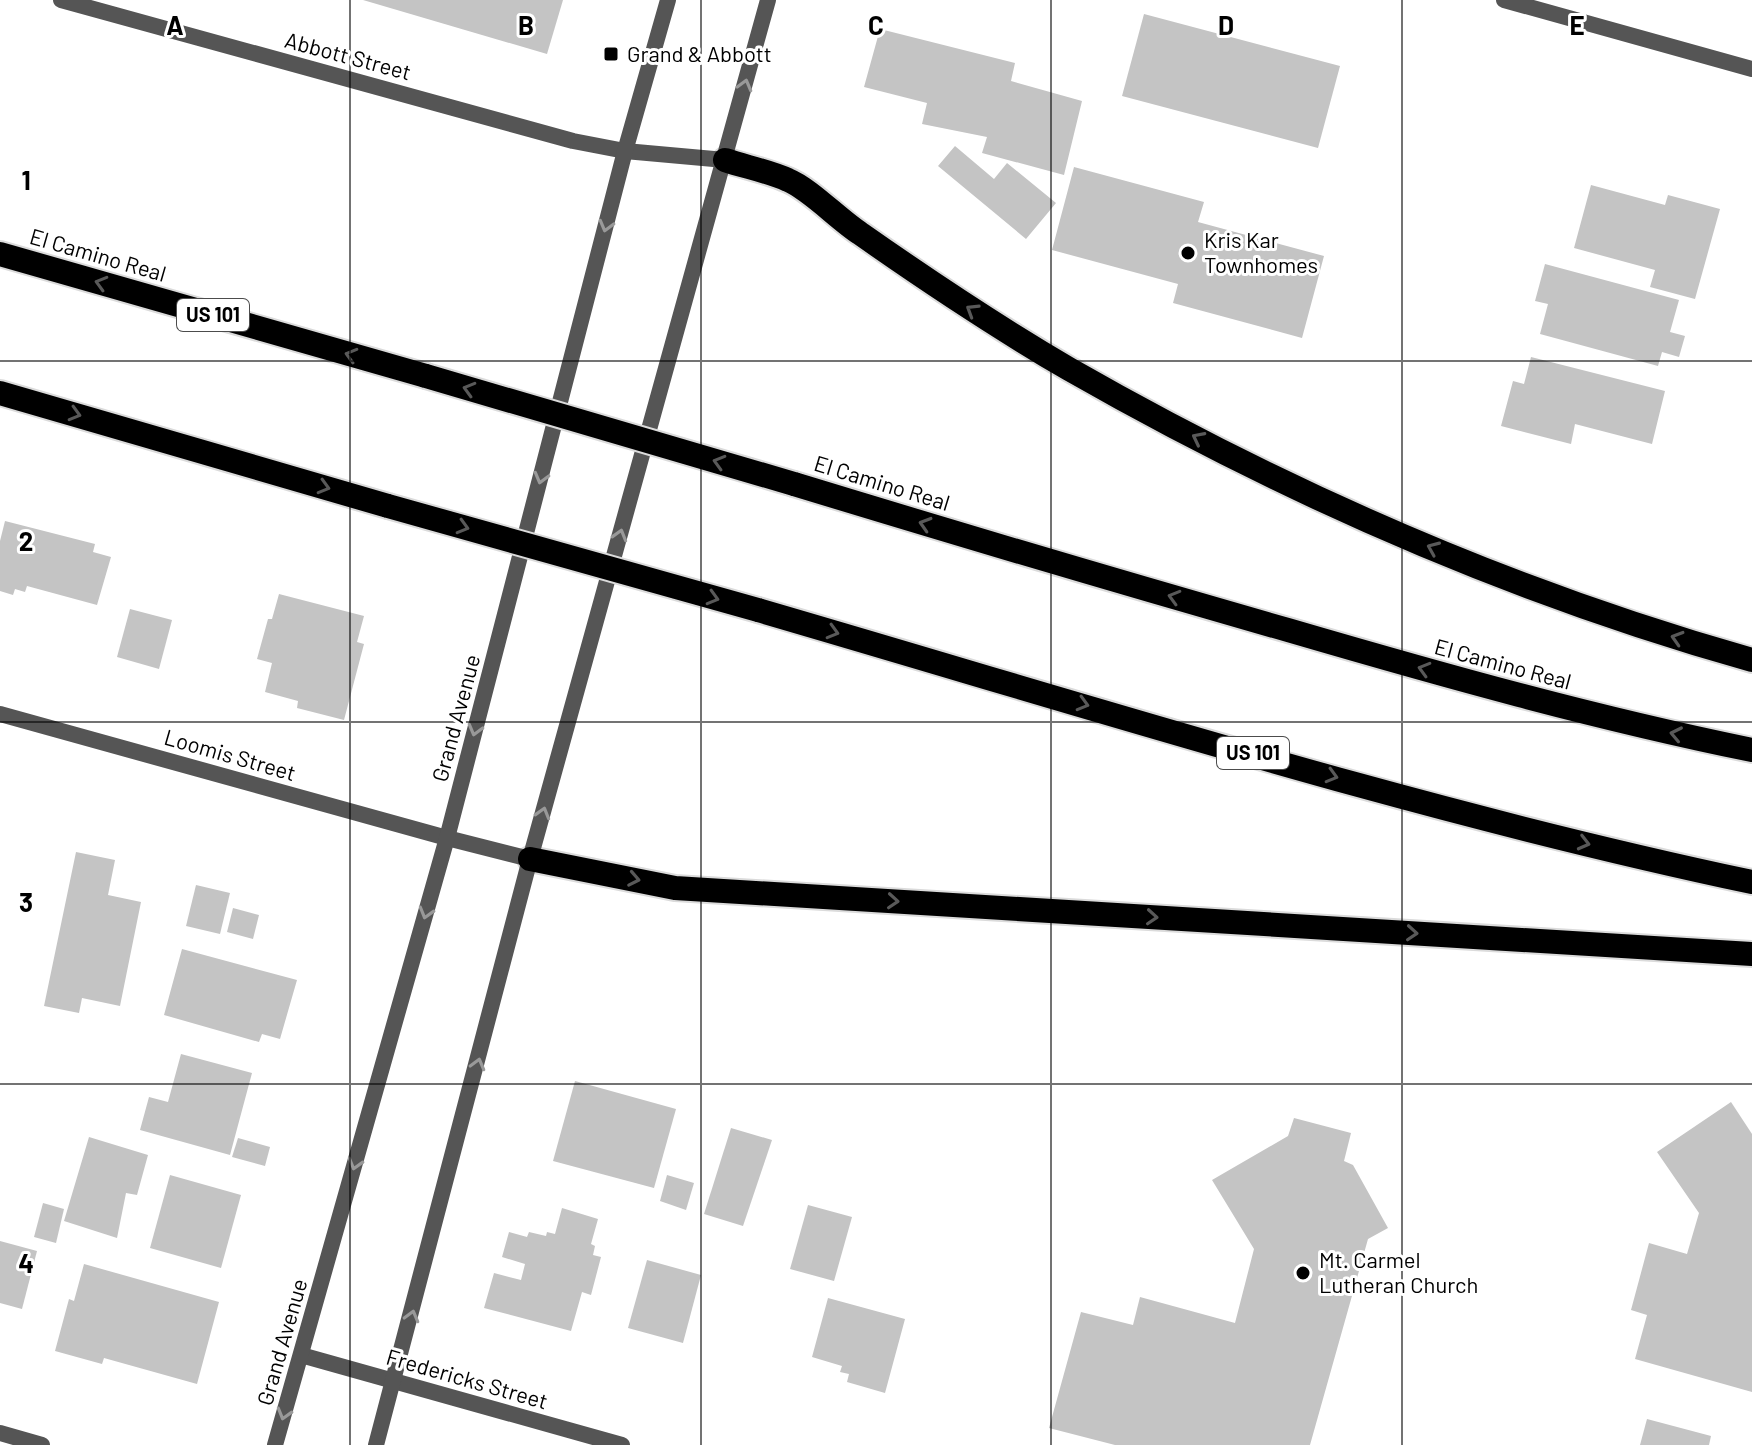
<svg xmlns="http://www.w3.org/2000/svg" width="1752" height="1445" font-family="Barlow,sans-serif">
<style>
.building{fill:#c4c4c4}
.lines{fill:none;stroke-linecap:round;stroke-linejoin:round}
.motorway-casing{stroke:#dbdbdb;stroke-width:28}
.minor{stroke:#555;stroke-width:16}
.tertiary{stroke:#555;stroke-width:16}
.motorway{stroke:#000;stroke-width:24}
.motorway-bridge-casing{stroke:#dbdbdb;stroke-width:28;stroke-linecap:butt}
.motorway-bridge{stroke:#000;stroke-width:24}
.oneway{stroke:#999}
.oneway2{stroke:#595959}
.grid{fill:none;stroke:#000;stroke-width:2;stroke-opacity:0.55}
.poi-dot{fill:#000;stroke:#fff;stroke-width:3}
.labels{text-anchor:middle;stroke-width:6;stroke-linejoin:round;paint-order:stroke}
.shield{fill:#fff;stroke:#4c4c4c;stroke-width:2}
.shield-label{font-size:20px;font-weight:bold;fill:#000}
.poi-label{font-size:22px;fill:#000;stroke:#fff;text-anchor:start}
.street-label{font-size:22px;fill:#000;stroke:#fff}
.grid-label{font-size:26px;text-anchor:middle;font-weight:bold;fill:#000;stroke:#fff;stroke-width:6;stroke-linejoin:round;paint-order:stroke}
</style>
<rect width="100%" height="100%" fill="#fff"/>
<g class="building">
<polygon points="363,0 563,0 547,54"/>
<polygon points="1144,14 1340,66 1318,148 1122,96"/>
<polygon points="880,29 1015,63 1011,81 1082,101 1064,175 982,153 987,137 922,124 927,103 864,87"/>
<polygon points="955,146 994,179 1007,163 1056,203 1026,239 938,166"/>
<polygon points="1074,167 1204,202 1198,222 1324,256 1302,338 1173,303 1178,284 1052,250"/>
<polygon points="1591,185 1665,205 1668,195 1720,209 1695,299 1650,287 1655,270 1574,248"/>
<polygon points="1545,264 1679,300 1670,332 1685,336 1679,357 1662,352 1658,366 1540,334 1548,304 1535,301"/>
<polygon points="1531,357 1665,391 1652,444 1575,424 1571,444 1501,426 1513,381 1524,384"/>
<polygon points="5,521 95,544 93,552 111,557 97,605 27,586 25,592 15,589 13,595 0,591 0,541"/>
<polygon points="279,594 364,616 357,642 364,644 344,720 297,708 298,701 265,692 272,663 257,659 268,619 272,619"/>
<polygon points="130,609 172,620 159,669 117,657"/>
<polygon points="76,852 115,860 108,895 141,902 120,1006 82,998 79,1013 44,1006"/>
<polygon points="196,885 230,893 220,934 186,926"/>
<polygon points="233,908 259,915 253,939 227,932"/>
<polygon points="182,949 297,980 280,1039 262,1034 259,1042 164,1015"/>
<polygon points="181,1054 252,1073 230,1155 140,1130 149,1097 168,1102"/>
<polygon points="575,1081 676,1109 654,1188 553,1161"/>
<polygon points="1731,1102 1752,1134 1752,1392 1635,1359 1647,1315 1631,1310 1649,1243 1687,1254 1699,1213 1657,1152"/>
<polygon points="1294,1118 1351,1133 1344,1161 1353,1165 1388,1228 1368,1239 1310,1445 1115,1445 1049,1428 1081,1312 1133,1325 1140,1297 1235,1323 1254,1249 1212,1180 1288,1136"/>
<polygon points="731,1128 772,1140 743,1226 704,1214"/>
<polygon points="89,1137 148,1155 137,1195 126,1193 117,1238 64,1221"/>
<polygon points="238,1138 270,1147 265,1166 232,1157"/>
<polygon points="170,1175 241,1195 221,1268 150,1248"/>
<polygon points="667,1175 694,1183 686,1210 660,1201"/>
<polygon points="43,1203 64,1209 56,1243 34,1237"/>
<polygon points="808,1205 852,1217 834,1281 790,1269"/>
<polygon points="562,1208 598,1219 591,1244 595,1246 593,1255 601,1257 591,1295 582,1292 571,1331 484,1308 494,1273 521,1280 525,1264 502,1257 509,1232 527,1237 529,1232 546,1236 547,1232 555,1234"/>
<polygon points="0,1241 37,1251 22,1309 0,1303"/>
<polygon points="647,1260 701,1275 683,1343 628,1328"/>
<polygon points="84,1264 219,1302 197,1384 104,1358 102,1364 55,1351 69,1299 74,1301"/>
<polygon points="828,1298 905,1319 885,1393 847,1382 849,1374 840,1372 842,1366 812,1357"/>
<polygon points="1647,1419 1711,1436 1709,1445 1640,1445"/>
</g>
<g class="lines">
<g class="motorway-casing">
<g id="motorway">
<path d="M725 160C746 167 768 171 788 180 810 189 839 220 861 234 928 281 997 327 1069 369 1284 492 1514 593 1752 660"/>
<polyline points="0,254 426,376"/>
<polyline points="0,393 388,506"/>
<path d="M794 484C958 534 1123 583 1288 630 1442 675 1595 718 1752 750"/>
<path d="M758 610C1088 706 1416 811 1752 882"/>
<polyline points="530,859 675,888 1752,954"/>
</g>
</g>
<g class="minor">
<polyline points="61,0 573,141 625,151"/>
<polyline points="1504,0 1752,69"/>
<polyline points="301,1355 622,1445"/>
<polyline points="0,1433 42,1445"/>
</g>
<g class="tertiary">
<polyline points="625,151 725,160"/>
<polyline points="0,714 447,838 530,859"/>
<polyline points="275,1445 447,838 625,151 668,0"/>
<polyline points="376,1445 530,859 768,0"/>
</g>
<use href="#motorway" class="motorway"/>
<g class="motorway-bridge-casing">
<g id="motorway-bridge">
<polyline points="426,376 794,484"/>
<polyline points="388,506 758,610"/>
</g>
</g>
<use href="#motorway-bridge" class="motorway-bridge"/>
</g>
<defs><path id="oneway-chevron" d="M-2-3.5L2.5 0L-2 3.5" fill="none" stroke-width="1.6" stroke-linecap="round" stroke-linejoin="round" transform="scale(2)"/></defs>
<g class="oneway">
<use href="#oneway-chevron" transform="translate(745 85) rotate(-75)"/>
<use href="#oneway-chevron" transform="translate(606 226) rotate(105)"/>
<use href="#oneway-chevron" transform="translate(541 478) rotate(105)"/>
<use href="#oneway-chevron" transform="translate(620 535) rotate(-74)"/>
<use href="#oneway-chevron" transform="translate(475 730) rotate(105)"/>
<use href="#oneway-chevron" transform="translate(543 813) rotate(-74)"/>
<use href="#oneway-chevron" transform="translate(426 913) rotate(106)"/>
<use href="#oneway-chevron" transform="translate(478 1064) rotate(-75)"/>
<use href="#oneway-chevron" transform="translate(355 1164) rotate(106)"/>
<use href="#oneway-chevron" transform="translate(412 1316) rotate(-75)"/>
<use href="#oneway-chevron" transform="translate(284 1414) rotate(106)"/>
</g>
<g class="oneway2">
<use href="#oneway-chevron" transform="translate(101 283) rotate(-164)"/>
<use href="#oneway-chevron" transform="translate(972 310) rotate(-148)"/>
<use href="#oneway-chevron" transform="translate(351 355) rotate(-164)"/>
<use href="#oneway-chevron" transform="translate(469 389) rotate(-164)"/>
<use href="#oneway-chevron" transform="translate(75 414) rotate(16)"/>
<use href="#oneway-chevron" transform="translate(1198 438) rotate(-153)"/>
<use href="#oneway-chevron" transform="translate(719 462) rotate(-164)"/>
<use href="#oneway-chevron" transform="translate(324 487) rotate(16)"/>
<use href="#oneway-chevron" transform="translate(925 524) rotate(-163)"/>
<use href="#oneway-chevron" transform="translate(463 527) rotate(16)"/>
<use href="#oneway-chevron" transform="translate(1433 548) rotate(-157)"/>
<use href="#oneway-chevron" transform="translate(1174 597) rotate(-164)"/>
<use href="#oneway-chevron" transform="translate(713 598) rotate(16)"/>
<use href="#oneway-chevron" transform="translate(833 632) rotate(16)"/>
<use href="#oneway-chevron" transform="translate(1677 638) rotate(-163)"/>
<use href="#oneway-chevron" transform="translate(1424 669) rotate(-164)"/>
<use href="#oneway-chevron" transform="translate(1083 704) rotate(16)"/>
<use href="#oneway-chevron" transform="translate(1676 734) rotate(-168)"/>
<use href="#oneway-chevron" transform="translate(1332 776) rotate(16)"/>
<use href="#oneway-chevron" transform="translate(1584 843) rotate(14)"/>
<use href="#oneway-chevron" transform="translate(634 879) rotate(11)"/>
<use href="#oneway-chevron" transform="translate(893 901) rotate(4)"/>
<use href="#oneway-chevron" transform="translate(1152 917) rotate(4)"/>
<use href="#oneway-chevron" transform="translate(1412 933) rotate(4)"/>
</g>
<path class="grid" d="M350 0V1445M701 0V1445M1051 0V1445M1402 0V1445M0 361H1752M0 722H1752M0 1084H1752"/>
<g class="poi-dot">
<rect x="603" y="46" width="16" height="16" rx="4"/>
<circle cx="1188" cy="253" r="8"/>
<circle cx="1303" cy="1273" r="8"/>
</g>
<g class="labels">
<g class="shield">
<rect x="177" y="299" width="72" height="32" rx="6"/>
<rect x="1217" y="737" width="72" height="32" rx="6"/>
</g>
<g class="shield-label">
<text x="213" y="322">US 101</text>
<text x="1253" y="760">US 101</text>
</g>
<g class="poi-label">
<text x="627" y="62">Grand &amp; Abbott</text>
<text x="1204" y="248">Kris Kar<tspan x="1204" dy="25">Townhomes</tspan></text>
<text x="1319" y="1268">Mt. Carmel<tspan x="1319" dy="25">Lutheran Church</tspan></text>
</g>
<g class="street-label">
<text transform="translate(348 56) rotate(15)" y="8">Abbott Street</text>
<text transform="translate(98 255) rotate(16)" y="8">El Camino Real</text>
<text transform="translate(882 483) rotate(17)" y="8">El Camino Real</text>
<text transform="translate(1503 664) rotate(15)" y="8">El Camino Real</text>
<text transform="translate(456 718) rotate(-75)" y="8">Grand Avenue</text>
<text transform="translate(230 755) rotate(16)" y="8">Loomis Street</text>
<text transform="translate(282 1342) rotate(-74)" y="8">Grand Avenue</text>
<text transform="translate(467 1379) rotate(16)" y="8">Fredericks Street</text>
</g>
</g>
<g class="grid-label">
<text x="175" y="35">A</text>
<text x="526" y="35">B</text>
<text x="876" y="35">C</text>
<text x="1226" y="35">D</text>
<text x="1577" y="35">E</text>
<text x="26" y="190">1</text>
<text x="26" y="551">2</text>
<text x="26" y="912">3</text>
<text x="26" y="1273">4</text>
</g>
</svg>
